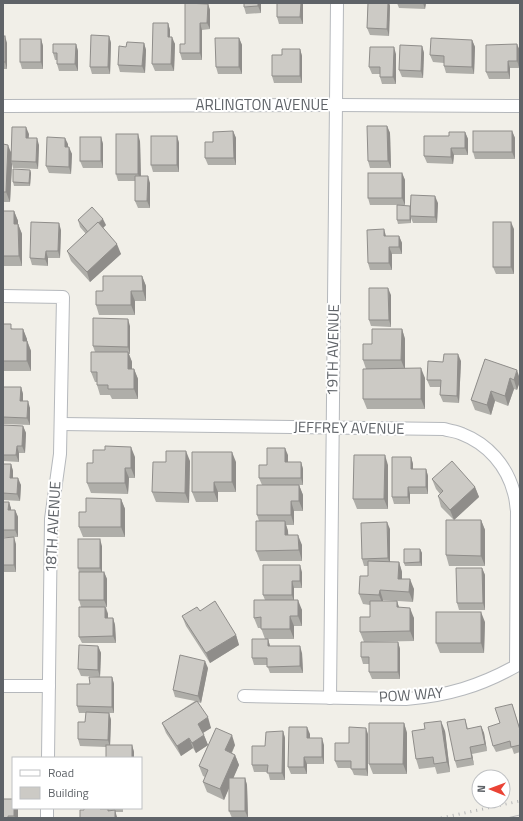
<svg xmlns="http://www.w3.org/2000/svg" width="523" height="821" font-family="'Titillium Web',sans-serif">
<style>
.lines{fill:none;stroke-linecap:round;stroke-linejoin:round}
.minor-casing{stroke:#b5b8bc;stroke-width:14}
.minor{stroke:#fff;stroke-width:12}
.tram{stroke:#b6b7b8;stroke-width:1}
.rail{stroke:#b6b7b8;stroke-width:3;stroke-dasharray:1 5;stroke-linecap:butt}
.wall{fill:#afaea9}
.shaded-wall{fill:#8f8d8a}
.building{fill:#cccac5;stroke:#8f8d8a}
.labels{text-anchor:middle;stroke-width:4;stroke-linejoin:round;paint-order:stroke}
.street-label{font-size:15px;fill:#5f6368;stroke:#fff}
</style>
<rect width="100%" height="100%" fill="#f1efe8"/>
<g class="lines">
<g class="minor-casing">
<g id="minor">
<polyline points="3,106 336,105 520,106"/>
<polyline points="3,296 63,297 60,454 51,519 48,758"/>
<path d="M61 424 444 429C450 431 456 431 462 434 488 444 507 466 514 493 516 499 516 505 517 511L516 666C480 686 447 696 406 699L244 696"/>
<polyline points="3,686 49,686"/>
<polyline points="330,698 337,3"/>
<polyline points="47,818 47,808"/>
</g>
</g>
<use href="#minor" class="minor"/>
<polyline class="tram" points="507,818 520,815"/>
<polyline class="rail" points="441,818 520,801"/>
</g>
<g class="wall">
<polygon points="261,3 261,13 246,14 244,7"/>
<polygon points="303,3 303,24 279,24 277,17"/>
<polygon points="368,3 389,3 390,6 389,36 370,35 367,28"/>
<polygon points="397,3 426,3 425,9 399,8"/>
<polygon points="208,4 210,10 210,29 202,30 202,60 182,60 180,53"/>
<polygon points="168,23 170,30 170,37 175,44 174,71 155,71 152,64"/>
<polygon points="3,36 7,43 7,69 3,69"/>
<polygon points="109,36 111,43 110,74 92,74 90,67"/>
<polygon points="239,38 242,45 242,74 218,74 216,67"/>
<polygon points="41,39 43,46 43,69 22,69 20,62"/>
<polygon points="472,40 475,47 474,74 446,73 444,66 444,63 433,62 430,55"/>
<polygon points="144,43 146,50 145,73 120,72 118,65 126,47"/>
<polygon points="76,44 78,51 78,71 59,71 57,64 57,60 55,60 53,53"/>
<polygon points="422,46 424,53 423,78 402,77 399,70"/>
<polygon points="519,48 520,48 520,69 519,68 510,68 510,79 489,79 486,72"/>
<polygon points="300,49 302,56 302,83 274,83 272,76 282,55"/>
<polygon points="396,54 396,84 382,84 380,77 380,74 372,74 369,67"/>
<polygon points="387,126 390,133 391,168 370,168 368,161"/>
<polygon points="233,131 236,138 236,165 208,165 205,158 213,142"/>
<polygon points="512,131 515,138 515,159 475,159 473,152"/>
<polygon points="465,132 468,139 468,155 454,155 453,164 427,163 424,156"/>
<polygon points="29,134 28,138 39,145 38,169 13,168 12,164 10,202 3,202 3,144 11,152"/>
<polygon points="177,136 179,143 179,172 153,172 151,165"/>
<polygon points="101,137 103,144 103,168 83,168 80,161"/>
<polygon points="140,141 141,176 150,183 150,208 138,208 135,201 135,181 118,181 116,174"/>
<polygon points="68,144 68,147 72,154 71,174 49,173 46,166"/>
<polygon points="30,170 31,173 30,186 14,186 13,182"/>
<polygon points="402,173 405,180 405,205 370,205 368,198"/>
<polygon points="438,203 437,223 413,223 411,218 411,223 398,224 397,220 410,206 411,208"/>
<polygon points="3,211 14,211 18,221 18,224 22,234 22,266 3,266"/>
<polygon points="78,220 106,225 103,228 121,254 90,282 71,261 67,251 86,234 80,227"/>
<polygon points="514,229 514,274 496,274 493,267"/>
<polygon points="61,230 60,258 48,258 48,266 32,265 30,258"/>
<polygon points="386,236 399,236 402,243 402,254 392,254 392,270 370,270 368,263"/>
<polygon points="142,276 146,286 146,301 135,301 135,315 99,315 96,305 103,291"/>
<polygon points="391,295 391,327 371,326 369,320"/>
<polygon points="3,324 13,329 23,329 31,351 31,371 3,371"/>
<polygon points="130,326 130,354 129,354 132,362 132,369 134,369 138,379 138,399 112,399 110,395 100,395 97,385 97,382 95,382 91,372 95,352 93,346"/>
<polygon points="402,329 405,339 405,368 425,378 425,409 367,409 363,399 366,369 363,360 372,344"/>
<polygon points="485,359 520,379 520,381 517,390 514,389 508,406 495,401 491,415 475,410 471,400"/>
<polygon points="461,361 459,403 443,402 440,395 441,387 430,387 427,380 443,362"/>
<polygon points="3,387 21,387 23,394 23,401 30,408 30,425 3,424"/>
<polygon points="3,425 23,426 26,433 25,453 19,453 19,462 3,461"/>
<polygon points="288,455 288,462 301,462 303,469 303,485 299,485 303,495 303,511 294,511 294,525 286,525 288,531 288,535 302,545 302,561 260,561 256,551 259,521 257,515 262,485 259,478 267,465"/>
<polygon points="135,457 135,478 129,478 128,494 91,493 87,483 93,463"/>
<polygon points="411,457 413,464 413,469 426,469 428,476 428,494 410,494 410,504 394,504 392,497"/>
<polygon points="190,461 189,503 156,502 152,492 166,462"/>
<polygon points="236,462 236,492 218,492 218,502 196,502 192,492"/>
<polygon points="3,464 11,464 13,471 13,478 21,485 20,501 3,500"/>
<polygon points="388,465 388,509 357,509 353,499"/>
<polygon points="432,479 475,487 479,497 454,520 441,507 438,496 440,494 436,489"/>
<polygon points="121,499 125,509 125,537 83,537 79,527 86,512"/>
<polygon points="3,502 9,502 11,510 15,510 18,517 18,537 3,537"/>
<polygon points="481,520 485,530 485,566 449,566 446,555"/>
<polygon points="390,529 390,562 399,562 402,572 402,579 414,589 413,602 383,600 383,601 397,601 399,607 414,618 414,641 364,642 360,632 370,617 370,605 363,604 359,594 368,576 368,566 364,566 362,559"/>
<polygon points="3,538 16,544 16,572 3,572"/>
<polygon points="102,546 102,572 104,572 107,579 107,607 106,607 108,614 108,618 113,618 115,625 116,643 82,643 79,637 81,607 79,600 79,572 78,568"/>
<polygon points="420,549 422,553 422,566 405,566 404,563"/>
<polygon points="482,568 485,575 485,610 459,610 457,603"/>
<polygon points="302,572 302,588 294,588 294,600 302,610 302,626 294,626 294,639 268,639 270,646 302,653 303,673 270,673 267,665 254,665 252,658 265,639 261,628 258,628 254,618 265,600 263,595"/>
<polygon points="200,611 236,635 239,645 210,663 186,626 182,616"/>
<polygon points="485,622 484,653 440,653 436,643"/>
<polygon points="398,642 400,649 400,679 372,679 369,672 369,664 363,664 361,657"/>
<polygon points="98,646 101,653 100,677 81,676 78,669"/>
<polygon points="208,668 201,703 198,702 211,728 203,733 208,745 235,745 232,753 235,755 239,765 233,778 245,778 247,785 248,818 232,818 229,811 229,787 224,800 207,792 203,782 205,777 203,776 199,766 208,745 196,753 193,748 181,756 166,733 162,723 195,701 175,697 173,690"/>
<polygon points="112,677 114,684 114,713 109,713 111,720 110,745 132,745 134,752 134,758 106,758 106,747 80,746 78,739 85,722 86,713 79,713 77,706 90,684"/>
<polygon points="512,704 520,729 520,752 514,754 512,748 496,752 493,746 500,723"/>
<polygon points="465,719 468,729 481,726 484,733 487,751 472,754 474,765 457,768 455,761"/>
<polygon points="404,723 407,733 407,774 373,774 369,764"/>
<polygon points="283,731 285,738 285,780 270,780 268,772 254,772 252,765 265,746"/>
<polygon points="445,731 450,772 437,774 435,767 419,769 416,759"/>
<polygon points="310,734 310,738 324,745 324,764 307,764 307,774 291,774 288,767"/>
<polygon points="368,734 368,776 354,775 351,768 338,768 335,761 349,743"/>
<polygon points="13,808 18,808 18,818 3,818"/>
<polygon points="107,808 123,808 123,812 115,812 117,818 102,809 108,809"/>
</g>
<g class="shaded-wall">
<polygon points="258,3 261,3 261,13 258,6"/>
<polygon points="301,3 303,3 303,24 300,17"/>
<polygon points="388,3 389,3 390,6 389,36 387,29"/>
<polygon points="423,3 426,3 425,9"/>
<polygon points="208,4 210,10 210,29 207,23"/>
<polygon points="168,23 170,30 170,44 168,37"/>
<polygon points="200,23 202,30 202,60 200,53"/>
<polygon points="5,36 7,43 7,69 5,62"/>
<polygon points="109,36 111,43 110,74 108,67"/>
<polygon points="172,37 175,44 174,71 171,64"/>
<polygon points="239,38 242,45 242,74 239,67"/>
<polygon points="41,39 43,46 43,69 41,62"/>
<polygon points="472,40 475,47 474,74 472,67"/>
<polygon points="144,43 146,50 145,73 142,66"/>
<polygon points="76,44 78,51 78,71 75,64"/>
<polygon points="517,44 520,51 519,66 517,61"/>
<polygon points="422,46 424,53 423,78 421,71"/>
<polygon points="394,47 396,54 396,84 393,77"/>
<polygon points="300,49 302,56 302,83 300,76"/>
<polygon points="508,61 510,68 510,79 508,72"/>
<polygon points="387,126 390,133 391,168 388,161"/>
<polygon points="26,127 29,134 28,145 26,138"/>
<polygon points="233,131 236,138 236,165 234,158"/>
<polygon points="512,131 515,138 515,159 512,152"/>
<polygon points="465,132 468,139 468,155 465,148"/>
<polygon points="138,134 140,141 141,181 138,174"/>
<polygon points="177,136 179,143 179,172 177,165"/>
<polygon points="101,137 103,144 103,168 101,161"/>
<polygon points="37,138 39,145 38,169 36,162"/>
<polygon points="65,138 68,144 68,154 65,147"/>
<polygon points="8,145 12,155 11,161 12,164 10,202 6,192"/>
<polygon points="69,147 72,154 71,174 69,167"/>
<polygon points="451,148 454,155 453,164 451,157"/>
<polygon points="30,170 31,173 30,186 29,183"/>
<polygon points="402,173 405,180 405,205 402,198"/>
<polygon points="148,176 150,183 150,208 147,201"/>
<polygon points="435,196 438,203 437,223 435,217"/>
<polygon points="410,206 411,209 410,216 411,218 411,223 410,220"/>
<polygon points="14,211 18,221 18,234 14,224"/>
<polygon points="103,219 106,225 91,239 89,232"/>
<polygon points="511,222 514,229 514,274 511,267"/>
<polygon points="59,223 61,230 60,258 58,251"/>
<polygon points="18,224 22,234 22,266 19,256"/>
<polygon points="384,229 386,236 384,236"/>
<polygon points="399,236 402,243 402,254 399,247"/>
<polygon points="117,244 121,254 90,282 87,272"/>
<polygon points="389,247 392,254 392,270 389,263"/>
<polygon points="46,251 48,258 48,266 45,259"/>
<polygon points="142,276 146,286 146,301 143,291"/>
<polygon points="388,288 391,295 391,327 389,320"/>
<polygon points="131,291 135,301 135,315 131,305"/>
<polygon points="128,319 130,326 130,354 128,347"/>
<polygon points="23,329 27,339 27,351 23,341"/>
<polygon points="402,329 405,339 405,370 401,360"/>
<polygon points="27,341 31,351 31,371 27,361"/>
<polygon points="128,352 132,362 132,379 128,369"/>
<polygon points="458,354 461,361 459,403 457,396"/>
<polygon points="421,368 425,378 425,409 421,399"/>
<polygon points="134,369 138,379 138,399 134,389"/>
<polygon points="517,370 520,379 520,381 517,390 514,380"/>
<polygon points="510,378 514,389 508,406 505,396"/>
<polygon points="21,387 23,394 23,408 20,401"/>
<polygon points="491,391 495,401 491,415 487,405"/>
<polygon points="28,401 30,408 30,425 27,418"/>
<polygon points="23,426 26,433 25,453 22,446"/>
<polygon points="17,446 19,453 19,462 16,455"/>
<polygon points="131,447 135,457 135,478 131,468"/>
<polygon points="285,448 288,455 288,469 285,462"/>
<polygon points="186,451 190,461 189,503 185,493"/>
<polygon points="232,452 236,462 236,492 232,482"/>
<polygon points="385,455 388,465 388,509 384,499"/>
<polygon points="411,457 413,464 413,476 411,469"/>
<polygon points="301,462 303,469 303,485 301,478"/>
<polygon points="11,464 13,471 13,485 10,478"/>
<polygon points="125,468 129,478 128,494 125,483"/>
<polygon points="426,469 428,476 428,494 426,487"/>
<polygon points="18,478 21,485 20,501 17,494"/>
<polygon points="214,482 218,492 218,502 214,492"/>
<polygon points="299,485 303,495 303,511 299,501"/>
<polygon points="408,487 410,494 410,504 408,497"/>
<polygon points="475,487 479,497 454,520 450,510"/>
<polygon points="121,499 125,509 125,537 121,527"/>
<polygon points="291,501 294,511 294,525 291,515"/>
<polygon points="9,502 11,508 11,517 8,510"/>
<polygon points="15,510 18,517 18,537 15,530"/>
<polygon points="481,520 485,530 485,566 481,556"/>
<polygon points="285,521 288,531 289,545 285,535"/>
<polygon points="387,522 390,529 390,565 388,558"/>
<polygon points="298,535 302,545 302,561 299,550"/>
<polygon points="14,537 16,544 16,572 14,565"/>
<polygon points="100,539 102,546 102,574 100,568"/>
<polygon points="420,549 422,553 422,566 420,562"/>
<polygon points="399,562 402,572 402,589 398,579"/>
<polygon points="300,565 302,572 302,588 300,581"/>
<polygon points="482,568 485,575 485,610 483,603"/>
<polygon points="104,572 107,579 107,607 104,600"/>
<polygon points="410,579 414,589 413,602 409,592"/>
<polygon points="292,581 294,588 294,602 292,595"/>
<polygon points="380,590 383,600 383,605 379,595"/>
<polygon points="298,600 302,610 302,626 298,616"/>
<polygon points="397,601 400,611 397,607"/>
<polygon points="105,607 108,614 108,625 105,618"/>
<polygon points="410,608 414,618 414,641 410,631"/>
<polygon points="481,612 485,622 484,653 481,643"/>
<polygon points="290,616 294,626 294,639 290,629"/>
<polygon points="113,618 115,625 116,643 113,636"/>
<polygon points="236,635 239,645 210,663 206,653"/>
<polygon points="268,639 270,646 268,646"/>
<polygon points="398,642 400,649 400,679 398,672"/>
<polygon points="98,646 101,653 100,677 98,670"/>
<polygon points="300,646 302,653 303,673 300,666"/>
<polygon points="205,661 208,668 201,703 198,696"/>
<polygon points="112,677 114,684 114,713 112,707"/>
<polygon points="109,713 111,720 110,747 108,740"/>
<polygon points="208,717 211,728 201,734 198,724"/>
<polygon points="441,721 445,731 450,772 447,762"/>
<polygon points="404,723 407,733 407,774 403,764"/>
<polygon points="481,726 484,733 487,751 485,744"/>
<polygon points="307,727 310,734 310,745 307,738"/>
<polygon points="366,728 368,734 368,776 366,769"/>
<polygon points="283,731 285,738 285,780 282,773"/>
<polygon points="204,735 208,745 196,753 192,743"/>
<polygon points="232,735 235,745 228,760 225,750"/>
<polygon points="189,738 193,748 181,756 177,746"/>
<polygon points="322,738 324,745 324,764 322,757"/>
<polygon points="132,745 134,752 134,758 132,758"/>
<polygon points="470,747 472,754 474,765 472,758"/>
<polygon points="235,755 239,765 224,800 220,789"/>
<polygon points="304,757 307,764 307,774 304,767"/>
<polygon points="245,778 247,785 248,818 245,811"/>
<polygon points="14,808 18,808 18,818 15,818 14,816"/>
<polygon points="115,810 117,817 117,818 115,818"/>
</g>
<g class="building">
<polygon points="185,3 208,4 207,23 200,23 200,53 180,53 180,44 185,44"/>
<polygon points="244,3 258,3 258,6 244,7"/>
<polygon points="277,3 301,3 300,17 277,17"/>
<polygon points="368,3 388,3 387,29 367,28"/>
<polygon points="153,23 168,23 168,37 172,37 171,64 152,64"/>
<polygon points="91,35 109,36 108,67 90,67"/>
<rect x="3" y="36" width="2" height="26"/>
<polygon points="215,38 239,38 239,67 216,67"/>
<polygon points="431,38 472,40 472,67 444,66 444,56 430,55"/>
<rect x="20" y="39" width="21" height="23"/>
<polygon points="127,42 144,43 142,66 118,65 119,46 126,47"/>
<polygon points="53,44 76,44 75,64 57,64 57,53 53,53"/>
<polygon points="517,44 517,61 508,61 508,72 486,72 486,45"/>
<polygon points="400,45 422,46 421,71 399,70"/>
<polygon points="370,47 394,47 393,77 380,77 380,67 369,67"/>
<rect x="519" y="48" width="1" height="18"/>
<polygon points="282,49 300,49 300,76 272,76 272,55 282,55"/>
<polygon points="367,126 387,126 388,161 368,161"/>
<polygon points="12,127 26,127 26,138 37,138 36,162 11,161"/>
<polygon points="233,131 234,158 205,158 205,142 213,142 213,132"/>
<rect x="473" y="131" width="39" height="21"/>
<polygon points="449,132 465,132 465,148 451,148 451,157 424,156 424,136 449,136"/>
<rect x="116" y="134" width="22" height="40"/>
<rect x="151" y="136" width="26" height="29"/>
<polygon points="47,137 65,138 65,147 69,147 69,167 46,166"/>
<rect x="80" y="137" width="21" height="24"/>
<polygon points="3,144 8,145 6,192 3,192"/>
<polygon points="13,169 30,170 29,183 13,182"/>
<rect x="368" y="173" width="34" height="25"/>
<polygon points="135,176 148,176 147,201 135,201"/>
<polygon points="411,195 435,196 435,217 410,216"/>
<polygon points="397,205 410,206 410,220 397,220"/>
<polygon points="92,207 103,219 88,232 78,220"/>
<polygon points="3,211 14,211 14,224 18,224 19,256 3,256"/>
<polygon points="31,222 59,223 58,251 46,251 45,259 30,258"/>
<polygon points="98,222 117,244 87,272 67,251"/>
<rect x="493" y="222" width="18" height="45"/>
<polygon points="384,229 384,236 399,236 399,247 389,247 389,263 368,263 367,230"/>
<polygon points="103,276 142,276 143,291 131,291 131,305 96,305 96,291 103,291"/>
<polygon points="369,288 388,288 389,320 369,320"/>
<polygon points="93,318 128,319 128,347 93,346"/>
<polygon points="3,324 11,324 11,329 23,329 23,341 27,341 27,361 3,361"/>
<polygon points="372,329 402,329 401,360 363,360 363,344 372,344"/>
<polygon points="91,352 128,352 128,369 134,369 134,389 108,389 108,385 97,385 97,372 91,372"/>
<polygon points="444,354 458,354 457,396 440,395 441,380 427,380 428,361 443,362"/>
<polygon points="485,359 517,370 514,380 510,378 505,396 491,391 487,405 471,400"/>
<polygon points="421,368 421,399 363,399 363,369"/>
<polygon points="3,387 21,387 20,401 28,401 27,418 3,417"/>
<polygon points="3,425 23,426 22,446 17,446 16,455 3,455"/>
<polygon points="105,446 131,447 131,468 125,468 125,483 87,483 87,463 93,463 93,450 105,450"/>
<polygon points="267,448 285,448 285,462 301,462 301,478 259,478 259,465 267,465"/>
<polygon points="166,451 186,451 185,493 152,492 153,462 166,462"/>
<polygon points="192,452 232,452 232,482 214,482 214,492 192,492"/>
<polygon points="354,455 385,455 384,499 353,499"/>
<polygon points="392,457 411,457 411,469 426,469 426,487 408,487 408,497 392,497"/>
<polygon points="452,461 475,487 450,510 438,496 443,491 432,479"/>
<polygon points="3,464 11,464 10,478 18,478 17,494 3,493"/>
<polygon points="257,485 299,485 299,501 291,501 291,515 257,515"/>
<polygon points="86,498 121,499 121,527 79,527 79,512 86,512"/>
<polygon points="3,502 9,502 8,510 15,510 15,530 3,530"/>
<polygon points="446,520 481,520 481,556 446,555"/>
<polygon points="256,521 285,521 285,535 298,535 299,550 256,551"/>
<polygon points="387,522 388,558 362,559 361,523"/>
<polygon points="14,537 14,565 3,565 3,538"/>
<rect x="78" y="539" width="22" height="29"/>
<polygon points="404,549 420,549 420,562 404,563"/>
<polygon points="368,561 399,562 398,579 410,579 409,592 380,590 379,595 359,594 360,576 368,576"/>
<polygon points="263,565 300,565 300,581 292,581 292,595 263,595"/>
<polygon points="456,568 482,568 483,603 457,603"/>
<rect x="79" y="572" width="25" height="28"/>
<polygon points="254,600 298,600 298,616 290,616 290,629 261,629 261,617 254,618"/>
<polygon points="215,601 236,635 206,653 182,616 197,607 200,611"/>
<polygon points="370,601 397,601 397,607 410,608 410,631 360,632 360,617 370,617"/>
<polygon points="79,607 105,607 105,618 113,618 113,636 79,637"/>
<rect x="436" y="612" width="45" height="31"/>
<polygon points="252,639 268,639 268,646 300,646 300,666 267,667 267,658 252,658"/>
<polygon points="361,642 398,642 398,672 369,672 369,657 361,657"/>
<polygon points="79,645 98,646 98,670 78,669"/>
<polygon points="180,655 205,661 198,696 173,690"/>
<polygon points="89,677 112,677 112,707 77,706 77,684 90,684"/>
<polygon points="197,701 208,717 198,724 204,735 192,743 189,738 177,746 162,723"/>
<polygon points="512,704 520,730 520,745 511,747 510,741 493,746 488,727 500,723 495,708"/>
<polygon points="86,712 109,713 108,740 78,739 78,722 85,722"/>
<polygon points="465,719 467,729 481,726 485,744 470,747 472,758 455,761 447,722"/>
<polygon points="441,721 447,762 434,764 433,757 416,759 412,731 425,729 424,723"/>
<polygon points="369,723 404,723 403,764 369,764"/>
<polygon points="289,727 307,727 307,738 322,738 322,757 304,757 304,767 288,767"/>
<polygon points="349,727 366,728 366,769 351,769 351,761 335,761 335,743 349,743"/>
<polygon points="216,728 232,735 225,750 235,755 220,789 203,782 208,770 199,766"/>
<polygon points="283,731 282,773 267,773 268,765 252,765 252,746 265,746 266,732"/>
<rect x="106" y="745" width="26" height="13"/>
<rect x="229" y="778" width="16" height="33"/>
<polygon points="3,799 13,799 13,808 14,808 14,816 8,816 8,818 3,818"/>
<polygon points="84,808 100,808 100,809 108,809 108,811 115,810 115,818 80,818 80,810 84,810"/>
</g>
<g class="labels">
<g class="street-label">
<text x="262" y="110">ARLINGTON AVENUE</text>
<text transform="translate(333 350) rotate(-89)" y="5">19TH AVENUE</text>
<text transform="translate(349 428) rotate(1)" y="5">JEFFREY AVENUE</text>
<text transform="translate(53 527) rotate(-87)" y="5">18TH AVENUE</text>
<text transform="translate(411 695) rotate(-4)" y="5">POW WAY</text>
</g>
</g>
<rect width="523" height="821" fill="none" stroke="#5f6368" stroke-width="8"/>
<rect x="12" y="757" width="130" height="52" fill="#ffffff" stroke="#bfc1c3"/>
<rect x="20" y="770" width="20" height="6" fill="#ffffff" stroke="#bfc1c3"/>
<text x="48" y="777" font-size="12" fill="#5f6368">Road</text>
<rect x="20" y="787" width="20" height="12" fill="#cccac5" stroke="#bfc1c3"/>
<text x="48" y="797" font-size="12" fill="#5f6368">Building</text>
<g transform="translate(491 789) rotate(271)"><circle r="19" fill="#ffffff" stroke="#bfc1c3"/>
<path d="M0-3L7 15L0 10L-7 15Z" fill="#ea4335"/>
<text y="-6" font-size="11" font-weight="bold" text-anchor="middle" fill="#5f6368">N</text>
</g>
</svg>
